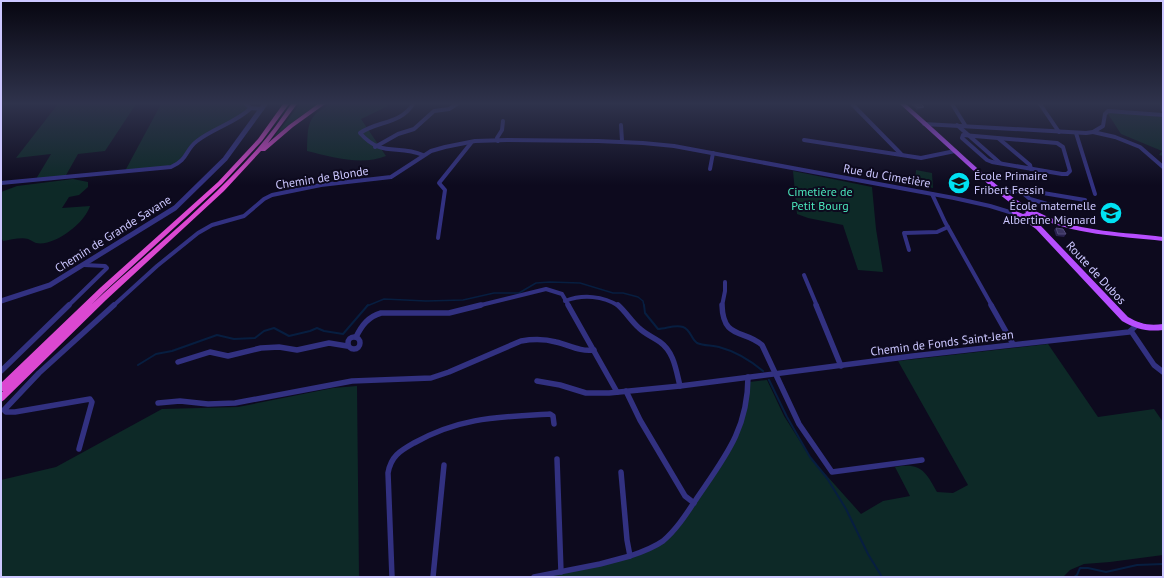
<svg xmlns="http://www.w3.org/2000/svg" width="1164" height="578" font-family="'PT Sans',sans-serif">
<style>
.green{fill:#0d2927}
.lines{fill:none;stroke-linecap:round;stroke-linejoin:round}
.stream-far1{stroke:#071e40;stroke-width:1.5}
.stream{stroke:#071e40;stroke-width:2}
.minor-far1{stroke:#323181;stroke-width:4}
.minor{stroke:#323181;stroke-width:5.5}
.tertiary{stroke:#323181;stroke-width:5}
.primary{fill:#b74eff;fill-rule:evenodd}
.trunk{fill:#db48d1;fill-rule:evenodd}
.wall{fill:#28214e}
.shaded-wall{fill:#161133}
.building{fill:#3a3361;stroke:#514a7a}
.labels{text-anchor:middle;stroke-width:4;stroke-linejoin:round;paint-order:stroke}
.street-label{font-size:12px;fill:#ccc7ff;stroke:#0d0a1e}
.poi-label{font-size:12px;fill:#ccc7ff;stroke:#0d0a1e;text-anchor:start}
.park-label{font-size:12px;fill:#4be7bb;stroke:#0d0a1e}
</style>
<rect width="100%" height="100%" fill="#0d0a1e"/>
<g class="green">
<polygon points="58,104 136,104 105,151 78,154 65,177 36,179 51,154 16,158"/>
<polygon points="161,104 246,104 251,108 195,143 186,158 171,167 125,171"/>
<polygon points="300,104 319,104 298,118 274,137"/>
<path d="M331 104H388L386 107 361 119 386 156C361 166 332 157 307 151 308 126 306 116 331 104Z"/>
<polygon points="1110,112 1163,117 1163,156 1159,155 1162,151 1121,134 1108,114"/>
<polygon points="916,170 932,173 933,188 915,184"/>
<polygon points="793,171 872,187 876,229 883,272 858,270 843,225 808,218 797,214"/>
<path d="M73 179 88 182V187L79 195 69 197 62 208 90 206C85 223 54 247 36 243 33 242 31 240 28 239 21 237 10 240 3 241L1 237V192L17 186Z"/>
<path d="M1048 344 1098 417 1154 409 1163 422V555L1110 562 1084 564 1070 570 1063 577H534L600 564 659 544 675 528 739 432 749 382 767 380 784 416 810 457 861 514 883 501 910 496 895 467C921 462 926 472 937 492L953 493 968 485 898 361Z"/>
<polygon points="357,386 359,577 1,577 1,480 56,467 162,409 238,407 333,388"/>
</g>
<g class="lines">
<polyline class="stream-far1" points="367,306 384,299 426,301 463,300 494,293 519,293 536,283 550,282 580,283 613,293 623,293 638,297 643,301 644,306"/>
<g class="stream">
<path d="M644 305 645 313 658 329C666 329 675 324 683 327 691 330 691 339 697 343 704 346 712 345 719 347 734 351 751 361 763 371"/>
<polyline points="138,365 156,354 172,351 217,335 234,339 255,338 264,331 274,328 289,336 310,331 317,328 324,331 343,334 368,305"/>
<polyline points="769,380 787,417 810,457 827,478 846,509 868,554 882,577"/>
<polyline points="1074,577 1077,575 1080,568 1088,568 1106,572 1137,565 1163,564"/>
</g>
<g class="minor-far1">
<polyline points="246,104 251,108 262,109"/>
<path d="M413 104C401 124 377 121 360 133 382 158 397 144 423 155"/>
<polyline points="852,104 902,155"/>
<polyline points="952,104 965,125"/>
<polyline points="1040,104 1059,132"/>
<polyline points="1162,104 1163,110"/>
<polyline points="924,124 1086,133 1093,132 1103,126 1105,114 1108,111 1163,115"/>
<polyline points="621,125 622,141"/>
<polyline points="957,125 1000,163"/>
<polyline points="1093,132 1115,137 1140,147 1163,167"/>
<polyline points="1076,133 1095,194"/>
<polygon points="963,135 1057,143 1063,147 1070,171 1067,174 1062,174 992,162 987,160 962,138"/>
<polyline points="998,138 1030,165 1031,169"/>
<polyline points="804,140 921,158 955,151"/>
<polyline points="498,141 497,138 502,130 503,121"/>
<polyline points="375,147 398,134 414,129 434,111 449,109 457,104"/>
<polyline points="710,169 713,153"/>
<path d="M1 183 171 167C188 160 185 150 197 141 214 128 235 123 251 108"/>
<polyline points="1019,190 1030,199 1061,208"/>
<polyline points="1001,193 1025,190 1085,200"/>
<polyline points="932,194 945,222 992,306"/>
<polyline points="438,238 445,190 439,183 471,143"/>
<polyline points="909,250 904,233 937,232 948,227"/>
<polyline points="804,275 817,306"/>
<path d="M565 301C583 294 603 296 619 306"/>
<polyline points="68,306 107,268 105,266 84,265"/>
<polyline points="113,306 157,266 198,233 212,225 244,216 264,199 272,195 321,185 391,177 431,151 445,147 475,141 507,140 598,141 643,143 674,146 954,198 990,206 1016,214"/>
<polyline points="477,306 546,289 562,294 569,306"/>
<polyline points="722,306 725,291 725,282"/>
</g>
<g class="minor">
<polyline points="568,305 617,392"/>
<path d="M618 305C626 312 631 321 639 328 645 334 653 337 660 342 674 352 676 370 680 386"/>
<path d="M722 305C723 340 744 329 762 345L799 424 832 472 922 460"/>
<polyline points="816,305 841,366"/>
<polyline points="991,305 1013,344"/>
<polyline points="1131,331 1154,365 1163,372"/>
<circle cx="354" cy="343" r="6"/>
<path d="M356 337C362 325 368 317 381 313H449L481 305"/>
<polyline points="178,362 210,352 228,356 261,348 279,347 297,350 329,343 347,346"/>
<polyline points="1,371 69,305"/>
<polyline points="537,381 560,385 586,393 609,393 680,386 913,356 1129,332 1136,326"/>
<polyline points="626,391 640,420 685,496 694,503"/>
<path d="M158 403 180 401 208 404 235 403 352 381 431 378 449 372 521 341C533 339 545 339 556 342 569 345 580 352 594 350"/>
<polyline points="79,449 92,402 90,399 15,412 6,412 4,410 39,373 114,305"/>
<polyline points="557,459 561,572"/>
<path d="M621 472 627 540 630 556C642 552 653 548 663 541 677 529 687 513 697 498 725 457 748 429 748 377"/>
<path d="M392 577 388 473C391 456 400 451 414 443 460 417 499 417 550 414L553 416 554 424"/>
<polyline points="433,577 444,465"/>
<polyline points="534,577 600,564 630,556"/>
</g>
<polyline class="tertiary" points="1,301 50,285 175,208 225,159 265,104"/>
<path class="primary" d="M900 104H906C927 122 947 141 967 159 993 182 1015 203 1046 216 1082 232 1124 232 1163 237V241C1119 236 1073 235 1032 215L1029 217 1040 225 1128 317C1140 324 1149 326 1163 324V330C1147 332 1136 329 1122 321L1036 229 1022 219 1014 216 1009 208 1013 205 999 194ZM1018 208 1023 209 1026 213 1023 214 1018 212 1016 209Z"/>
<path class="trunk" d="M283 104H289L262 141 222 184 104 292 91 305C147 253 208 205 258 148 270 134 281 119 291 104H297L268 143 289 125 318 104H325L293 127 265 151H261L224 191 106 300 4 400 1 402V393L3 391H1V383L100 288 218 182 258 139Z"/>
</g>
<g class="wall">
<polygon points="911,104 921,104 923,109 917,110"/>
<polygon points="1056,228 1066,234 1064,237 1056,236 1054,230"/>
</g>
<polygon class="shaded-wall" points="924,107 923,109 917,110 918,108"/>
<g class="building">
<polygon points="914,104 921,104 924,107 918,108"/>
<polygon points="1056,228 1063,229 1066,234 1058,234"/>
</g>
<linearGradient id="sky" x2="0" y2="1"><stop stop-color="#070610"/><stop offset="0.56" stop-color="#2f334c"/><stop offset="1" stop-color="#2f334c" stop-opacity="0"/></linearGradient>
<rect width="1164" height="185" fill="url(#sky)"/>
<defs>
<g id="school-disc" transform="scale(1.15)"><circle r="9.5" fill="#00e2f2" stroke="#0d0a1e"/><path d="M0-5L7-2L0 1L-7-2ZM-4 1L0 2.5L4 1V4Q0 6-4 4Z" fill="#111"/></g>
</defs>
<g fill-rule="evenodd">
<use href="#school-disc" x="959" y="183"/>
<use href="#school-disc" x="1111" y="213"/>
</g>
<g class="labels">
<g class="street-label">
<text transform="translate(887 176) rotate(10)" y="4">Rue du Cimetière</text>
<text transform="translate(322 178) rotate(-9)" y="4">Chemin de Blonde</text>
<text transform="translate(113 234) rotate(-32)" y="4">Chemin de Grande Savane</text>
<text transform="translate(1096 273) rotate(47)" y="4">Route de Dubos</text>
<text transform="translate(942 343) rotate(-7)" y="4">Chemin de Fonds Saint-Jean</text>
</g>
<g class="poi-label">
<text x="974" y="180">École Primaire<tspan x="974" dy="14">Fribert Fessin</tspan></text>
<text x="1096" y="210" text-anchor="end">École maternelle<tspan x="1096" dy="14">Albertine Mignard</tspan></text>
</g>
<g class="park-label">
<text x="820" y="196">Cimetière de<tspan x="820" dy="14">Petit Bourg</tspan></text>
</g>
</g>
<rect width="1164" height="578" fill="none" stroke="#ccc7ff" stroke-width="4"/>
</svg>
